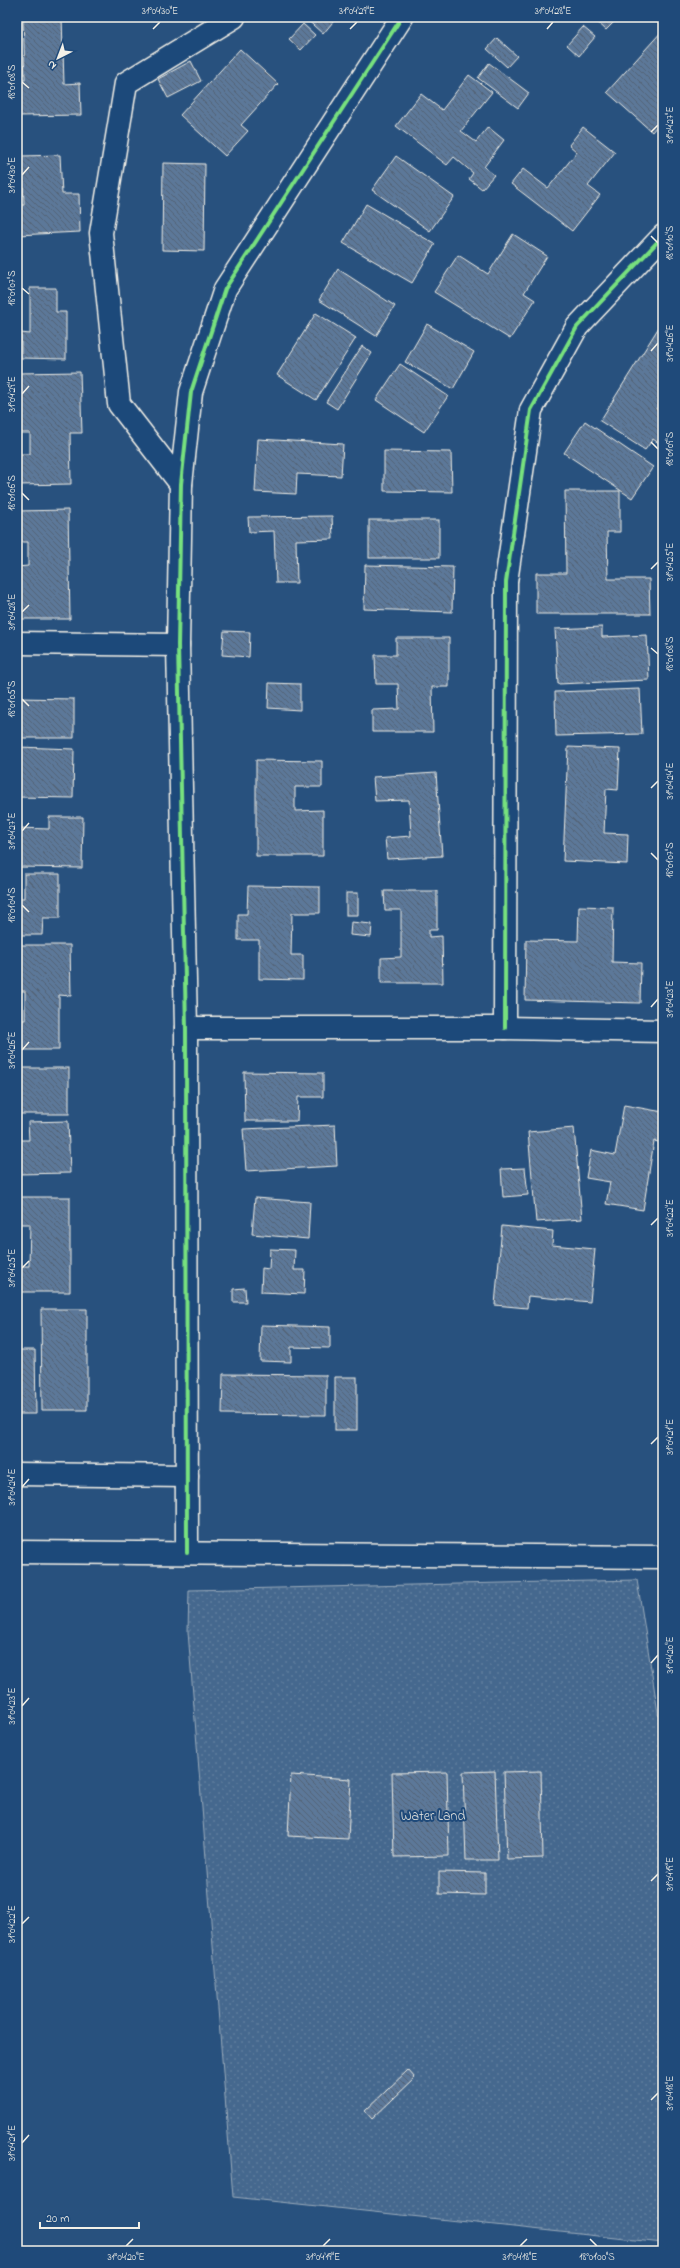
<svg xmlns="http://www.w3.org/2000/svg" width="680" height="2268" font-family="'Indie Flower',sans-serif">
<style>
.grass{fill:url(#grass-dots);stroke:#9cacbb}
.building{fill:url(#building-back-hatch);stroke:#f4f1e8}
.lines{fill:none;stroke-linecap:round;stroke-linejoin:round}
.minor-casing{stroke:#f4f1e8;stroke-width:25}
.tertiary-casing{stroke:#f4f1e8;stroke-width:25}
.minor{stroke:#1f4a7a;stroke-width:22}
.tertiary{stroke:#1f4a7a;stroke-width:22}
.cycleway-casing{stroke:#1f4a7a;stroke-width:6}
.cycleway{stroke:#77e17e;stroke-width:4}
.ticks{fill:none;stroke:#f4f1e8;stroke-width:1.5}
.labels{text-anchor:middle;stroke-width:4;stroke-linejoin:round;paint-order:stroke}
.park-label{font-size:14px;fill:#dadcda;stroke:#1f4a7a}
.neatline{fill:none;stroke:#f4f1e8;stroke-width:1.5}
.ticks-label{font-size:10px;text-anchor:middle;fill:#f4f1e8}
</style>
<defs>
<pattern id="grass-dots" width="8" height="8" patternUnits="userSpaceOnUse"><rect width="8" height="8" fill="#45688e"/><path d="M2 2h.1M6 6h.1" fill="none" stroke="#607e9e" stroke-width="1.8" stroke-linecap="round"/></pattern>
<pattern id="building-back-hatch" width="6" height="6" patternUnits="userSpaceOnUse"><rect width="6" height="6" fill="#5b7899"/><path d="M-1 5l2 2M0 0l6 6M5-1l2 2" fill="none" stroke="#536274"/></pattern>
</defs>
<rect width="100%" height="100%" fill="#28517e"/>
<filter id="ink" filterUnits="userSpaceOnUse"><feTurbulence type="fractalNoise" baseFrequency=".025" numOctaves="2"/><feDisplacementMap in="SourceGraphic" scale="8" xChannelSelector="R" yChannelSelector="G"/><feConvolveMatrix kernelMatrix="1 2 1 2 8 2 1 2 1" color-interpolation-filters="sRGB"/></filter>
<g filter="url(#ink)">
<polygon class="grass" points="637,1580 663,1744 663,2243 233,2197 188,1632 189,1590"/>
<g class="building">
<polygon points="23,17 62,17 64,84 80,83 81,115 17,116 17,80 25,80"/>
<polygon points="304,17 337,17 323,34"/>
<polygon points="595,17 619,17 606,30 594,19"/>
<polygon points="303,24 315,35 301,50 289,39"/>
<polygon points="583,27 595,37 579,56 567,45"/>
<polygon points="663,30 663,119 652,132 607,92"/>
<polygon points="497,38 517,56 507,67 487,49"/>
<polygon points="240,49 278,84 241,125 248,131 225,156 180,115"/>
<polygon points="191,61 201,81 168,98 158,79"/>
<polygon points="489,63 529,93 518,108 478,78"/>
<polygon points="469,75 492,92 461,131 476,142 488,127 504,140 484,167 494,175 482,189 469,179 473,173 454,157 447,165 396,126 421,94 442,110"/>
<polygon points="583,127 615,152 588,186 600,195 572,231 511,184 523,169 548,188 577,152 569,145"/>
<polygon points="60,155 62,194 79,194 80,232 17,235 17,205 24,205 22,156"/>
<polygon points="396,156 454,197 430,231 372,190"/>
<polygon points="163,163 205,164 204,251 162,250"/>
<polygon points="366,204 435,244 412,283 343,243"/>
<polygon points="513,234 547,256 524,293 535,300 510,339 434,292 458,255 488,274"/>
<polygon points="338,269 395,306 376,336 319,300"/>
<polygon points="30,288 56,288 56,312 66,312 66,359 21,358 21,333 30,334"/>
<polygon points="316,313 356,338 316,400 277,375"/>
<polygon points="427,324 474,352 453,389 405,362"/>
<polygon points="659,327 663,330 663,398 656,409 663,413 663,446 653,439 645,450 600,421"/>
<polygon points="362,346 372,353 337,409 326,402"/>
<polygon points="400,364 448,396 424,432 376,400"/>
<polygon points="80,372 82,433 70,433 71,484 17,485 17,454 30,454 30,433 17,433 17,373"/>
<polygon points="585,421 653,467 632,498 564,453"/>
<polygon points="258,439 343,444 341,476 297,474 296,494 255,492"/>
<polygon points="384,451 451,452 452,492 384,491"/>
<polygon points="565,491 620,491 620,532 607,532 608,579 649,579 650,614 536,614 536,573 566,573"/>
<polygon points="68,510 70,619 17,619 17,567 28,566 28,542 17,542 17,511"/>
<polygon points="332,516 333,539 296,540 297,583 276,583 274,531 249,532 248,517"/>
<rect x="369" y="520" width="70" height="38"/>
<polygon points="365,565 453,567 452,612 364,609"/>
<polygon points="602,627 602,637 647,635 649,680 558,684 555,629"/>
<polygon points="224,631 250,632 249,657 222,655"/>
<polygon points="396,638 449,638 449,687 432,687 433,732 372,732 372,710 399,709 398,684 376,684 375,655 396,655"/>
<polygon points="269,683 300,684 300,710 268,708"/>
<polygon points="640,689 642,734 556,736 555,692"/>
<polygon points="17,698 74,699 74,738 17,738"/>
<polygon points="18,747 74,749 73,798 17,797"/>
<polygon points="568,747 620,749 618,790 606,789 604,833 628,834 627,864 563,861"/>
<polygon points="256,760 322,761 322,787 295,787 295,811 323,810 323,856 256,856"/>
<polygon points="436,773 442,856 387,859 385,838 411,836 409,800 375,801 373,777"/>
<polygon points="49,817 83,817 82,868 17,867 17,828 49,829"/>
<polygon points="24,874 60,874 60,918 43,918 42,935 17,935 17,898 24,898"/>
<polygon points="248,886 320,887 320,913 292,913 291,955 303,955 303,980 259,979 259,940 238,940 238,914 247,914"/>
<polygon points="384,891 437,891 437,930 429,930 429,937 442,936 443,983 381,983 381,958 401,957 401,910 385,910"/>
<rect x="346" y="893" width="12" height="22"/>
<polygon points="579,906 613,907 612,962 641,963 640,1003 525,1000 526,940 578,941"/>
<polygon points="351,922 372,924 371,937 350,935"/>
<polygon points="17,945 70,945 71,996 59,995 59,1050 17,1050 17,1020 25,1020 25,991 17,991"/>
<rect x="17" y="1068" width="52" height="46"/>
<polygon points="244,1072 323,1073 323,1097 298,1097 297,1121 245,1121"/>
<polygon points="624,1105 663,1112 663,1143 654,1141 643,1210 606,1204 610,1182 586,1178 591,1150 615,1155"/>
<polygon points="68,1121 70,1173 17,1174 17,1140 29,1140 28,1122"/>
<polygon points="335,1125 337,1166 246,1171 243,1129"/>
<polygon points="574,1128 582,1219 536,1222 528,1132"/>
<polygon points="525,1168 528,1195 503,1197 501,1169"/>
<polygon points="17,1197 70,1197 70,1292 17,1292 17,1266 29,1266 30,1224 17,1224"/>
<polygon points="255,1198 310,1202 308,1239 252,1234"/>
<polygon points="502,1226 553,1231 552,1245 595,1249 590,1302 528,1296 527,1308 495,1305"/>
<polygon points="270,1249 295,1250 294,1270 305,1270 304,1294 261,1292 262,1268 269,1269"/>
<polygon points="245,1288 246,1302 233,1302 233,1289"/>
<polygon points="41,1309 87,1309 87,1410 42,1410"/>
<polygon points="261,1325 330,1327 330,1348 291,1347 291,1362 260,1361"/>
<polygon points="17,1350 35,1350 36,1414 17,1414"/>
<polygon points="223,1374 326,1375 326,1415 222,1414"/>
<rect x="335" y="1377" width="22" height="53"/>
<polygon points="495,1771 498,1860 466,1860 463,1772"/>
<polygon points="541,1771 543,1858 507,1859 504,1772"/>
<polygon points="447,1772 449,1856 394,1857 392,1773"/>
<polygon points="291,1775 351,1779 348,1839 288,1836"/>
<polygon points="439,1872 485,1873 485,1895 439,1894"/>
<polygon points="408,2070 415,2078 372,2119 365,2111"/>
</g>
<g class="lines">
<g class="minor-casing">
<g id="minor">
<polyline points="181,484 119,404 101,233 126,83 234,17"/>
<polyline points="17,643 178,645"/>
<polyline points="186,1028 505,1028 663,1031"/>
<polyline points="505,1028 506,582 531,410 577,327 663,236"/>
<polyline points="17,1474 187,1476"/>
<polyline points="187,1553 186,1028 178,645 181,484 191,392 225,289 402,17"/>
</g>
</g>
<g class="tertiary-casing">
<polyline id="tertiary" points="17,1552 663,1557"/>
</g>
<use href="#minor" class="minor"/>
<use href="#tertiary" class="tertiary"/>
<g class="cycleway-casing">
<g id="cycleway">
<polyline points="505,1028 506,582 531,410 577,327 663,236"/>
<polyline points="187,1553 186,1028 178,645 181,484 191,392 225,289 402,17"/>
</g>
</g>
<use href="#cycleway" class="cycleway"/>
</g>
</g>
<path class="ticks" d="M153 29 160 22M350 29 357 22M547 29 553 22M22 82 29 88M651 132 658 125M22 175 29 167M651 236 658 243M22 288 29 294M651 351 658 343M22 394 29 386M651 442 658 449M22 493 29 500M651 569 658 562M22 612 29 605M651 648 658 654M22 699 29 706M651 788 658 781M22 831 29 823M651 853 658 860M22 905 29 912M651 1007 658 999M22 1050 29 1042M651 1225 658 1218M22 1268 29 1261M651 1444 658 1437M22 1487 29 1479M651 1663 658 1655M22 1706 29 1698M651 1881 658 1874M22 1924 29 1917M651 2100 658 2093M22 2143 29 2135M590 2239 597 2246M126 2246 133 2239M323 2246 330 2239M520 2246 527 2239"/>
<g class="labels">
<g class="park-label">
<text x="433" y="1820">Water Land</text>
</g>
</g>
<rect width="680" height="2268" fill="none" stroke="#1f4a7a" stroke-width="44"/>
<g transform="translate(58 58) rotate(222)" stroke="#1f4a7a" stroke-width="3" paint-order="stroke">
<path d="M0-3L7 15L0 10L-7 15Z" fill="#f4f1e8"/>
<text y="-6" font-size="11" font-weight="bold" text-anchor="middle" fill="#f4f1e8">N</text>
</g>
<path d="M40 2222v6h99v-6" fill="none" stroke="#f4f1e8" stroke-width="2"/>
<text x="46" y="2222" font-size="12" fill="#f4f1e8" stroke="#1f4a7a" stroke-width="3" paint-order="stroke">20 m</text>
<rect x="22" y="22" width="636" height="2224" class="neatline"/>
<g class="ticks-label">
<text x="160" y="14">31°04'30"E</text>
<text x="357" y="14">31°04'29"E</text>
<text x="553" y="14">31°04'28"E</text>
<text transform="translate(11 82) rotate(-90)" y="4">18°01'08"S</text>
<text transform="translate(669 125) rotate(-90)" y="4">31°04'27"E</text>
<text transform="translate(11 175) rotate(-90)" y="4">31°04'30"E</text>
<text transform="translate(669 243) rotate(-90)" y="4">18°01'10"S</text>
<text transform="translate(11 288) rotate(-90)" y="4">18°01'07"S</text>
<text transform="translate(669 343) rotate(-90)" y="4">31°04'26"E</text>
<text transform="translate(11 394) rotate(-90)" y="4">31°04'29"E</text>
<text transform="translate(669 449) rotate(-90)" y="4">18°01'09"S</text>
<text transform="translate(11 493) rotate(-90)" y="4">18°01'06"S</text>
<text transform="translate(669 562) rotate(-90)" y="4">31°04'25"E</text>
<text transform="translate(11 612) rotate(-90)" y="4">31°04'28"E</text>
<text transform="translate(669 654) rotate(-90)" y="4">18°01'08"S</text>
<text transform="translate(11 699) rotate(-90)" y="4">18°01'05"S</text>
<text transform="translate(669 781) rotate(-90)" y="4">31°04'24"E</text>
<text transform="translate(11 831) rotate(-90)" y="4">31°04'27"E</text>
<text transform="translate(669 860) rotate(-90)" y="4">18°01'07"S</text>
<text transform="translate(11 905) rotate(-90)" y="4">18°01'04"S</text>
<text transform="translate(669 999) rotate(-90)" y="4">31°04'23"E</text>
<text transform="translate(11 1050) rotate(-90)" y="4">31°04'26"E</text>
<text transform="translate(669 1218) rotate(-90)" y="4">31°04'22"E</text>
<text transform="translate(11 1268) rotate(-90)" y="4">31°04'25"E</text>
<text transform="translate(669 1437) rotate(-90)" y="4">31°04'21"E</text>
<text transform="translate(11 1487) rotate(-90)" y="4">31°04'24"E</text>
<text transform="translate(669 1655) rotate(-90)" y="4">31°04'20"E</text>
<text transform="translate(11 1706) rotate(-90)" y="4">31°04'23"E</text>
<text transform="translate(669 1874) rotate(-90)" y="4">31°04'19"E</text>
<text transform="translate(11 1924) rotate(-90)" y="4">31°04'22"E</text>
<text transform="translate(669 2093) rotate(-90)" y="4">31°04'18"E</text>
<text transform="translate(11 2143) rotate(-90)" y="4">31°04'21"E</text>
<text x="126" y="2260">31°04'20"E</text>
<text x="323" y="2260">31°04'19"E</text>
<text x="520" y="2260">31°04'18"E</text>
<text x="597" y="2260">18°01'00"S</text>
</g>
</svg>
